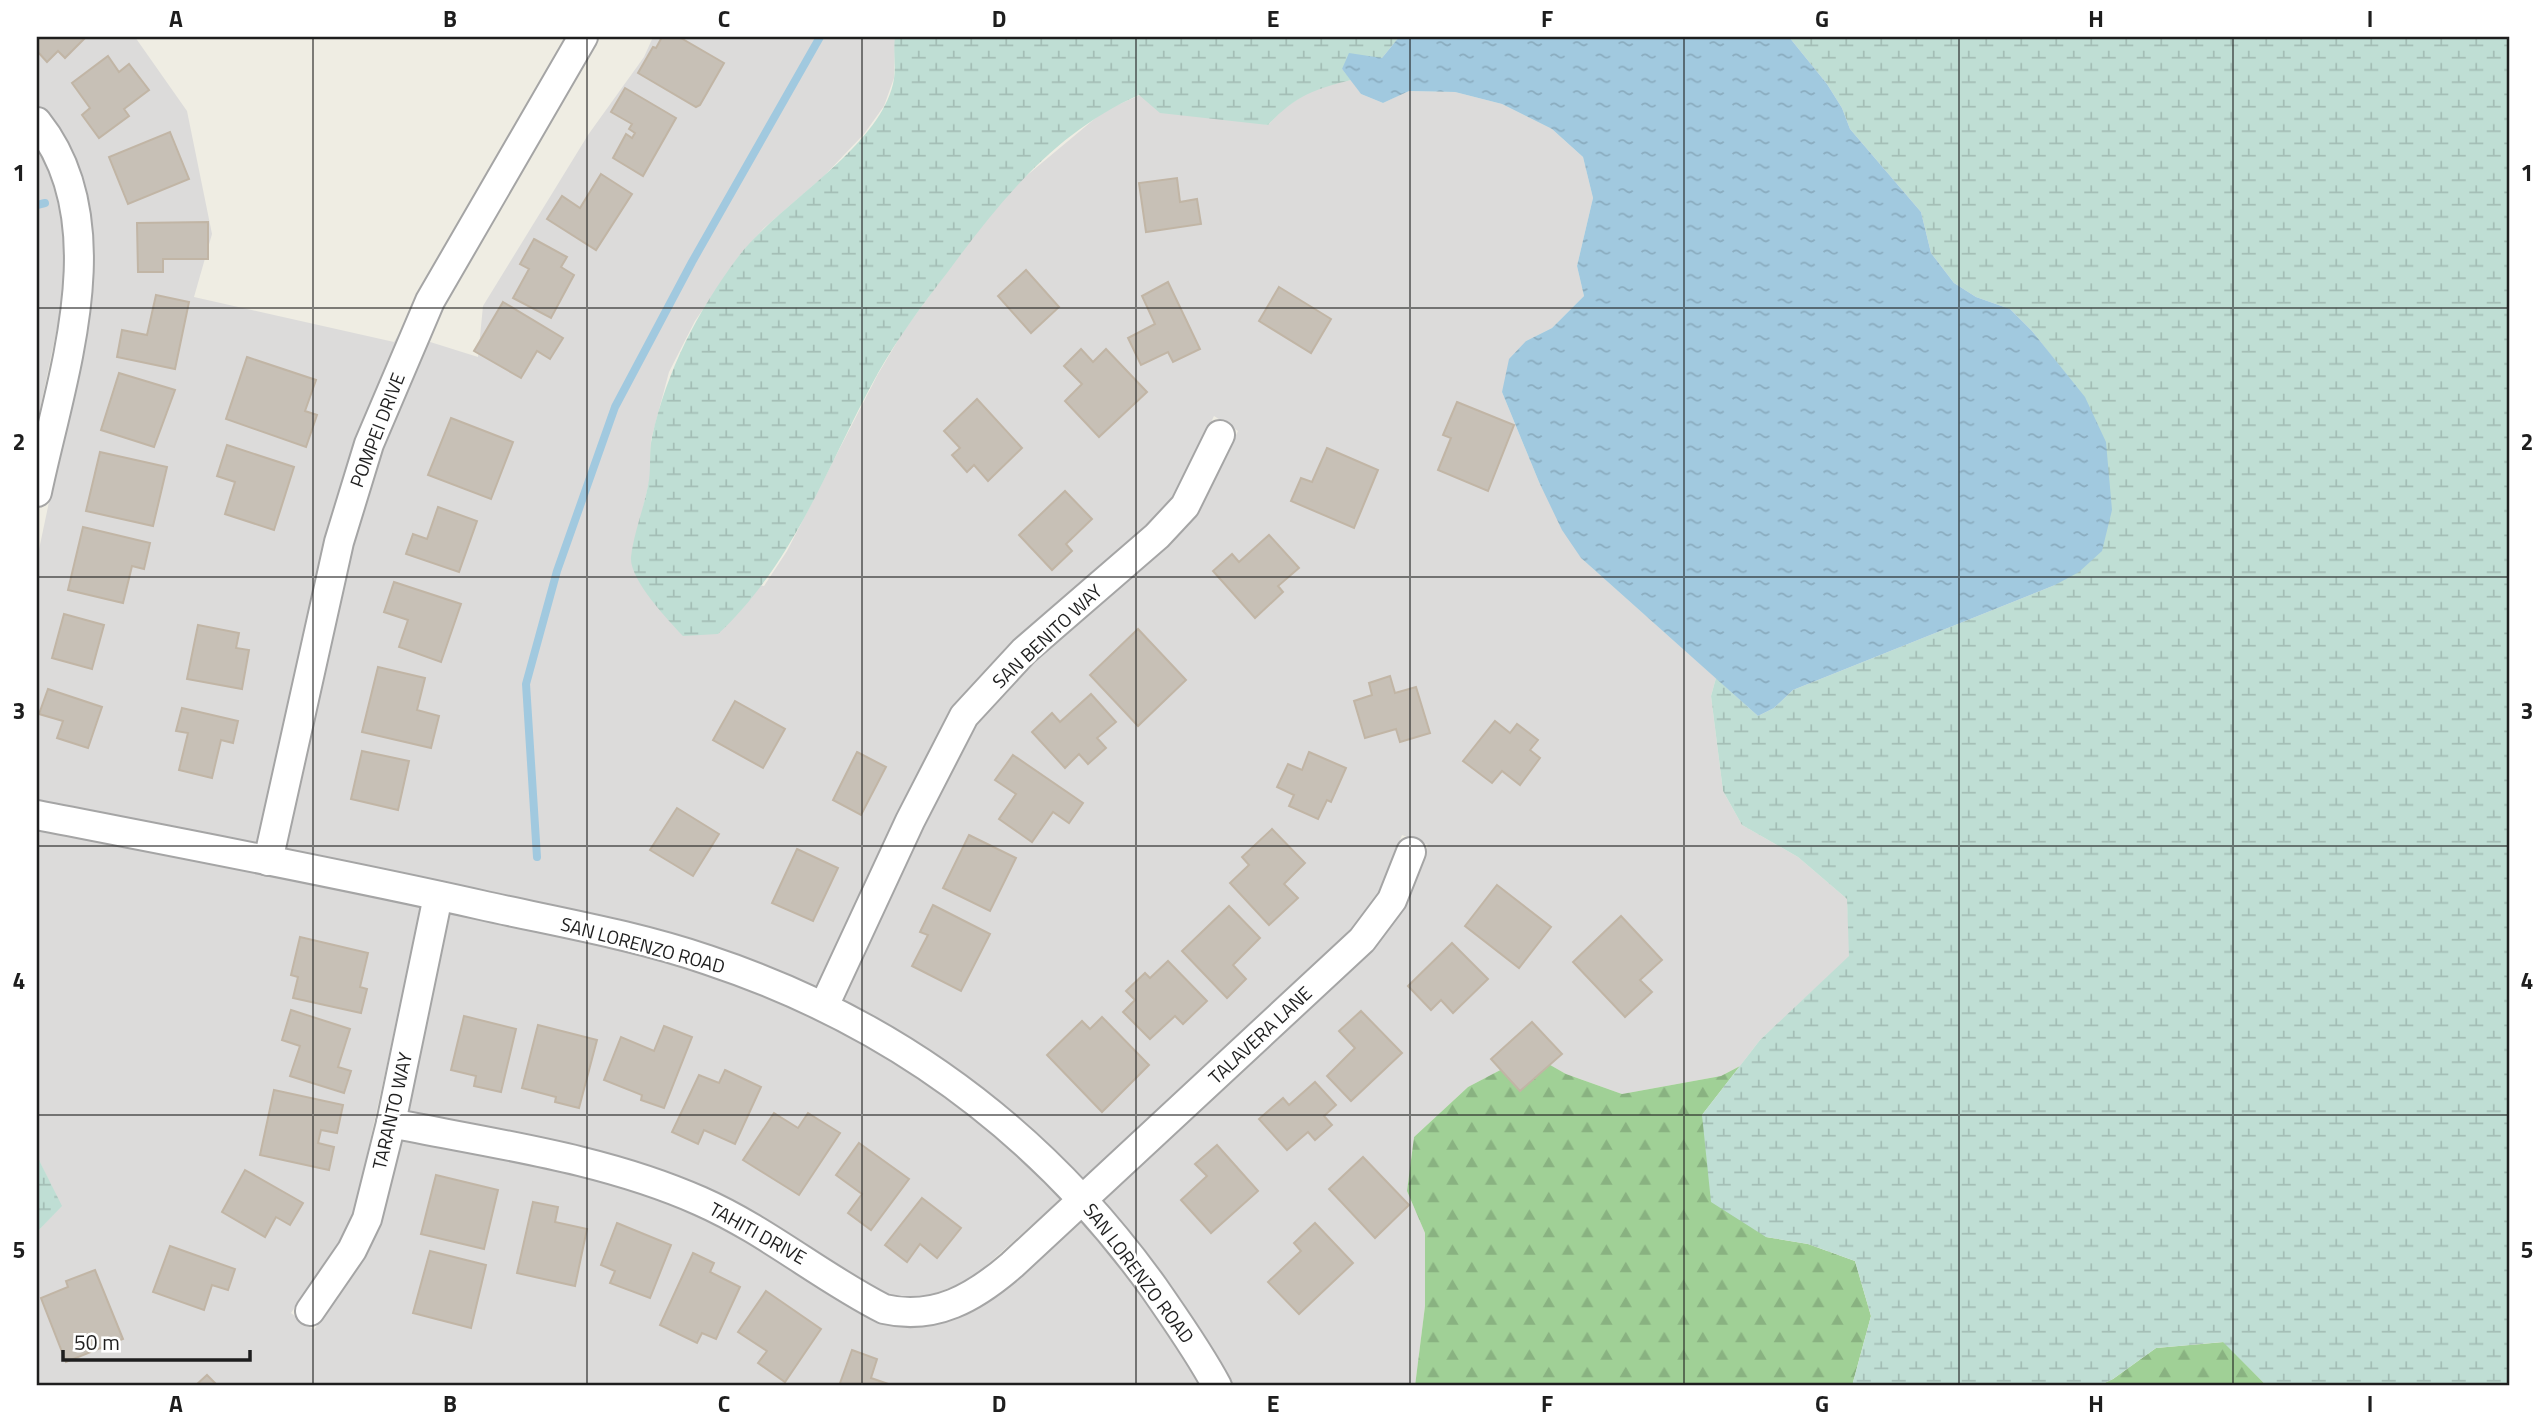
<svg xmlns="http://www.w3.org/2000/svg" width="2546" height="1423" font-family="'Titillium Web',sans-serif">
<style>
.residential{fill:#dcdbda}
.forest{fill:url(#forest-firs)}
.wetland{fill:url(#wetland-marsh)}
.water{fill:url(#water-ripples)}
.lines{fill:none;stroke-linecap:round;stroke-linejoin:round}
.stream{stroke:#a1c9df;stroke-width:8}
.building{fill:#c7c0b6;stroke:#c1b5a5;stroke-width:2}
.minor-casing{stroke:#a5a5a5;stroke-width:32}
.minor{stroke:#fff;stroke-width:28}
.grid{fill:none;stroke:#1e1e1e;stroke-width:2;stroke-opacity:0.55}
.labels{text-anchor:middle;stroke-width:6;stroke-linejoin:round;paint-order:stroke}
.street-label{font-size:19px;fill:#1e1e1e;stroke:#fff}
.neatline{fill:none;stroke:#1e1e1e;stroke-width:2.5}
.grid-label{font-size:23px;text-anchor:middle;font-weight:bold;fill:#1e1e1e}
</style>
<defs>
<pattern id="forest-firs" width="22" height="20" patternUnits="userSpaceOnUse" patternTransform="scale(1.75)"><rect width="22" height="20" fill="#a0d096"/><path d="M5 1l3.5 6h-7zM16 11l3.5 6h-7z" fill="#89b281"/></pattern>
<pattern id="wetland-marsh" width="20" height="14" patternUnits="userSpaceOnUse" patternTransform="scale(1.75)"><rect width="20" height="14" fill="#bfded4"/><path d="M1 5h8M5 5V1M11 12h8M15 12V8" fill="none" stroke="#a4beb6"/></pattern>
<pattern id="water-ripples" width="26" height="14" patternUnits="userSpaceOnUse" patternTransform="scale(1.75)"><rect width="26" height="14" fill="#a1c9df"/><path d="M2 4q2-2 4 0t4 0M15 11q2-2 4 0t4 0" fill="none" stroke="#8aacbf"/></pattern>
</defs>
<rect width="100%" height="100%" fill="#efede3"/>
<g class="residential">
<polygon points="37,37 135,37 187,111 212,234 194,297 394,342 400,332 356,438 326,537 257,845 37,801 37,559 89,312 94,253 87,201 51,120 37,103"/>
<polygon points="653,37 895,37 894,78 884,106 864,134 824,176 764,228 739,256 695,321 669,372 651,440 650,478 631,560 764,586 787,551 878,374 903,332 989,214 1019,182 1104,111 1140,95 1268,125 1283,109 1313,89 1351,80 1361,94 1383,103 1408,91 1455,92 1502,104 1552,129 1583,157 1593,198 1577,266 1584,296 1552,328 1526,341 1502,392 1539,482 1581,558 1716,678 1711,696 1723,791 1742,825 1798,857 1847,899 1850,956 1760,1040 1740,1066 1721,1076 1622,1094 1566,1074 1531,1054 1468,1087 1414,1137 1407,1191 1425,1233 1425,1306 1415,1386 1232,1386 1218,1359 1178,1300 1102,1200 1373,950 1405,907 1428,845 1402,835 1380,892 1352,930 1082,1179 960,1072 871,1015 842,1000 922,829 976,725 1034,661 1166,547 1198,513 1238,431 1214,416 1174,497 1147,526 1015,640 952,709 897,814 816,988 707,946 428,878 284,851 352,547 382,450 427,341 478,357 483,306 588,135 644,57"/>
<polygon points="37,145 53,179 61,203 67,251 62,304 37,424"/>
<polygon points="37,828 422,906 354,1213 340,1242 291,1313 314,1330 373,1241 385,1208 401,1138 600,1181 668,1202 725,1228 883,1322 897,1326 934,1324 973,1312 1006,1289 1083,1218 1157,1314 1202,1386 37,1386 37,1232 61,1206 37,1156"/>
<polygon points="449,912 661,960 742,985 860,1038 946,1093 1063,1197 970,1280 925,1297 888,1296 770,1222 705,1189 407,1112"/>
</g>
<g class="forest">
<polygon points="1531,1054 1566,1074 1622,1094 1721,1076 1740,1066 1702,1115 1766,1237 1808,1244 1855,1261 1871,1316 1852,1386 1415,1386 1425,1306 1425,1233 1407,1191 1414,1137 1468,1087"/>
<polygon points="2224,1342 2267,1386 2098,1386 2113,1379 2156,1348"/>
</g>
<g class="wetland">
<path d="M895 37H1399L1382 58 1342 69 1351 80C1314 89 1294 97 1268 125L1160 113 1139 95C1055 132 1000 201 947 273 922 305 898 338 878 373 827 465 796 561 718 634L683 636C668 620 629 579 631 557 634 531 645 506 649 480 651 466 649 451 652 437 667 370 697 312 738 257 778 204 883 146 894 79 896 66 893 50 895 37Z"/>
<polygon points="1789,37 2509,37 2509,1386 2267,1386 2223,1342 2156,1348 2113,1379 2098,1386 1852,1386 1871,1316 1855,1261 1808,1244 1766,1237 1711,1202 1702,1115 1760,1040 1849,956 1847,899 1798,857 1742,825 1723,791 1711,696 1716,678 1758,716 1774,708 1793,690 2055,585 2084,397 2032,331 2010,309 1976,297 1954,283 1931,253 1921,212 1850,129 1842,108 1827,84"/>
<polygon points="37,1156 62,1206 37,1232"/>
</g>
<polygon class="water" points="1399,37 1789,37 1827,84 1842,108 1850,129 1921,212 1931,253 1954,283 1976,297 2010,309 2032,331 2085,397 2106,442 2112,510 2102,551 2079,572 2055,585 1793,690 1774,708 1758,716 1581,558 1562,530 1539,482 1502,392 1509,359 1526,341 1552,328 1584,296 1577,266 1593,198 1583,157 1552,129 1502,104 1455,92 1409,91 1383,103 1361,94 1342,69 1349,53 1382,58"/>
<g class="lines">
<g class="stream">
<polyline points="37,205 45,203"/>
<polyline points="537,857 526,684 557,571 615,407 692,262 820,37"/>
</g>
</g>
<g class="building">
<polygon points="37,37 86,37 65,58 58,51 47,62 37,51"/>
<polygon points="662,37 679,37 724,63 700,105 696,107 638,73 653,47 656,48"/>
<polygon points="108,56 119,72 129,64 149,90 124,109 129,116 99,138 82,115 90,108 72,83"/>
<polygon points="625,88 676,118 643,176 613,158 626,134 632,138 635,133 629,129 632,124 611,112"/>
<polygon points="170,132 189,179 128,204 109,157"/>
<polygon points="601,174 632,194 596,250 547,219 562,196 580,208"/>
<polygon points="1177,178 1180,202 1197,199 1201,224 1146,232 1139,183"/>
<polygon points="208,222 208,259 163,259 163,272 138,272 137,223"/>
<polygon points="534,239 567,257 561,267 574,275 551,318 513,298 529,269 520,264"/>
<polygon points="1026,270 1059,307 1031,333 998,296"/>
<polygon points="1168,282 1200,349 1173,362 1168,352 1141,365 1128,338 1155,324 1142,296"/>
<polygon points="1279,287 1331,319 1311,353 1259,321"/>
<polygon points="156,295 189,302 175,369 117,357 122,330 147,335"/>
<polygon points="503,302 563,338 550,359 537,351 521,378 474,351"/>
<polygon points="1081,349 1093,362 1106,349 1147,392 1099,437 1065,401 1082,384 1064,366"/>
<polygon points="247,357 316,380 305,411 317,415 306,447 226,419"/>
<polygon points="119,373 175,390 154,447 101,430"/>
<polygon points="977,399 1022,448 988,481 974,465 967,472 952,455 960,448 944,431"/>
<polygon points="1457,402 1514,425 1488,491 1438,470 1451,438 1443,435"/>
<polygon points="451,418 513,442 491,499 428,475"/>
<polygon points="227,445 294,467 274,530 225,514 235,482 217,476"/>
<polygon points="1327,448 1378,470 1354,528 1291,501 1301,478 1312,482"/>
<polygon points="100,452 167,467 153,526 86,511"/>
<polygon points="1065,491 1092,519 1066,544 1072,551 1052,570 1019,535"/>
<polygon points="438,507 477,521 459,572 406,554 413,534 427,539"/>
<polygon points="83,527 150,543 144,569 132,566 123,603 68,590"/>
<polygon points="1269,535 1299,568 1278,586 1283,592 1255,618 1213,571 1232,554 1239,562"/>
<polygon points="394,582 461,604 441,662 399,647 408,620 384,612"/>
<polygon points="64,614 104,625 92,669 52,658"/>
<polygon points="198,625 239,633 236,648 249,650 242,689 187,679"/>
<polygon points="1138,629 1186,680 1138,726 1090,675"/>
<polygon points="378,667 425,678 417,710 439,716 431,748 362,732"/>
<polygon points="1390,676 1395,693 1416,687 1430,733 1400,742 1396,729 1365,738 1354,701 1372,695 1369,683"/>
<polygon points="48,689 102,707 88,748 57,738 63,721 39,714"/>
<polygon points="1091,694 1116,722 1097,738 1106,748 1088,764 1079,754 1065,768 1032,732 1052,713 1060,722"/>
<polygon points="735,701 785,729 763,768 713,740"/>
<polygon points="182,708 238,721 233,743 221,740 212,778 179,770 188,733 176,731"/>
<polygon points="1495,721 1510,733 1517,724 1538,740 1530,750 1540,758 1520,785 1502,771 1492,783 1463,761"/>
<polygon points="362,751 409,761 398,810 351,799"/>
<polygon points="857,752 886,767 861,815 833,800"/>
<polygon points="1309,752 1346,768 1331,802 1327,800 1318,819 1289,806 1294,795 1277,787 1288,764 1302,770"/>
<polygon points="1013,755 1083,803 1069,823 1053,812 1032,842 999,819 1016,794 995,780"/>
<polygon points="677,808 719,834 693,876 650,850"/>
<polygon points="1272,829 1305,863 1284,884 1298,898 1269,925 1230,883 1249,865 1242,857"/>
<polygon points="969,835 1016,858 990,911 943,888"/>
<polygon points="797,849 838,868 813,921 772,903"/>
<polygon points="1497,885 1551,927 1519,968 1465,926"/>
<polygon points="933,905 990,934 961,991 912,966 928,935 920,932"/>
<polygon points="1229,906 1260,938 1233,965 1246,979 1227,998 1182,951"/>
<polygon points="1621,916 1662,960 1640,980 1652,992 1625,1017 1573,962"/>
<polygon points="300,937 368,953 360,987 367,989 361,1013 293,998 298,977 291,975"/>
<polygon points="1452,943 1488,979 1453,1013 1441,1000 1431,1010 1408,986"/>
<polygon points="1168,961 1207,1001 1183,1024 1175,1016 1150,1039 1123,1012 1135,1000 1126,991 1145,973 1150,978"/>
<polygon points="291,1010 350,1029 338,1067 351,1071 344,1093 290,1076 300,1046 282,1040"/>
<polygon points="1361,1011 1402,1053 1351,1101 1327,1076 1355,1048 1339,1031"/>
<polygon points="464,1016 516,1029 501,1092 474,1086 476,1076 451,1070"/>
<polygon points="1102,1017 1149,1065 1102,1112 1047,1055 1082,1021 1090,1029"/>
<polygon points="1532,1022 1562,1054 1520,1091 1491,1059"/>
<polygon points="538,1025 597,1040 579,1108 555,1102 556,1097 522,1088"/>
<polygon points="664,1026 692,1037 664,1108 641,1100 642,1095 604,1080 621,1037 654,1051"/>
<polygon points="725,1070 761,1087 735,1144 704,1130 698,1144 672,1132 699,1075 719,1083"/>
<polygon points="1315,1082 1336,1105 1324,1116 1332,1125 1315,1140 1308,1132 1287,1150 1259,1119 1283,1098 1289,1105"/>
<polygon points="274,1090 343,1105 337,1133 321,1130 318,1143 334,1147 329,1170 260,1155"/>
<polygon points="774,1113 798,1128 808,1113 840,1133 799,1195 743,1160"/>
<polygon points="859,1143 909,1179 871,1230 848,1213 862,1194 836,1175"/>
<polygon points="1217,1145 1258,1191 1211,1233 1181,1200 1207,1176 1195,1164"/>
<polygon points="1363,1157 1409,1205 1375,1238 1329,1189"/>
<polygon points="245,1170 303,1203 290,1225 276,1217 265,1237 222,1212"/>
<polygon points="436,1175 498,1190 484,1249 421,1234"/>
<polygon points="922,1198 961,1228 937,1258 920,1244 907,1262 885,1245"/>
<polygon points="533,1202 558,1207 555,1222 587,1229 575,1286 517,1273"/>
<polygon points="617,1223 671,1245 650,1298 610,1283 615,1271 601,1265"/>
<polygon points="1315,1223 1353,1263 1299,1314 1268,1282 1301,1251 1294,1243"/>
<polygon points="170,1246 235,1269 228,1290 212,1285 204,1310 153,1292"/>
<polygon points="430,1251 486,1265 471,1328 413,1313"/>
<polygon points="693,1253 714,1263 710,1272 740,1287 716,1339 702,1333 697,1343 660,1325"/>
<polygon points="95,1270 123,1339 66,1362 41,1298 68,1287 66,1281"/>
<polygon points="766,1291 821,1329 785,1382 758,1363 767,1351 738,1332"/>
<polygon points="852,1350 877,1359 871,1378 894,1386 839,1386"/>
<polygon points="207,1375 218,1386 195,1386"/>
</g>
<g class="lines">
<g class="minor-casing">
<g id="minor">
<path d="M37 122C118 223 61 378 37 492"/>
<path d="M37 815C185 844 334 872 481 905 557 922 635 935 708 960 892 1021 1041 1131 1154 1288 1176 1320 1199 1352 1217 1386"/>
<polyline points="268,861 339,542 369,444 430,301 583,37"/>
<polyline points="824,1006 910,821 964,716 1024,651 1157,536 1185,506 1220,435"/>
<path d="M391 1123C494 1144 603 1158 700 1201 766 1230 821 1277 884 1309 935 1321 975 1297 1012 1265L1362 940 1392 900 1411 852"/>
<polyline points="310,1311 352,1250 367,1219 391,1123 438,896"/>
</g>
</g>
<use href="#minor" class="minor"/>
</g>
<path class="grid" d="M313 37V1386M587 37V1386M862 37V1386M1136 37V1386M1410 37V1386M1684 37V1386M1959 37V1386M2233 37V1386M37 308H2509M37 577H2509M37 846H2509M37 1115H2509"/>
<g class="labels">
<g class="street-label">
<text transform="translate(377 430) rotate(-69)" y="7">POMPEI DRIVE</text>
<text transform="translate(1047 636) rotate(-43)" y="7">SAN BENITO WAY</text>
<text transform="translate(643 945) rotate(15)" y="7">SAN LORENZO ROAD</text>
<text transform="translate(1260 1035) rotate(-43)" y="7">TALAVERA LANE</text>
<text transform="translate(392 1111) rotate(-77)" y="7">TARANTO WAY</text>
<text transform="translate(758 1233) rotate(29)" y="7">TAHITI DRIVE</text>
<text transform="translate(1139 1273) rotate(53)" y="7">SAN LORENZO ROAD</text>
</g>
</g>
<rect width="2546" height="1423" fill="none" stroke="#ffffff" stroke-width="77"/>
<path d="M63 1350v10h187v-10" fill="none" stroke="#1e1e1e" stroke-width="3.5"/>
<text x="74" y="1350" font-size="21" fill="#1e1e1e" stroke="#ffffff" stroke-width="5" paint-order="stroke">50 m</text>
<rect x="38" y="38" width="2470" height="1346" class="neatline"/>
<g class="grid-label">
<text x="176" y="27">A</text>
<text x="450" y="27">B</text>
<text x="724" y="27">C</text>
<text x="999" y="27">D</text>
<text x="1273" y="27">E</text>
<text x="1547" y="27">F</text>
<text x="1822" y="27">G</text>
<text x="2096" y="27">H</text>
<text x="2370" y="27">I</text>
<text x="19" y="181">1</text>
<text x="2527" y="181">1</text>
<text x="19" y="450">2</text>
<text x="2527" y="450">2</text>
<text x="19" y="719">3</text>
<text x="2527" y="719">3</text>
<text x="19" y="989">4</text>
<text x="2527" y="989">4</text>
<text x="19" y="1258">5</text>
<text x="2527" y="1258">5</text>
<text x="176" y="1412">A</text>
<text x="450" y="1412">B</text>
<text x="724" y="1412">C</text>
<text x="999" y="1412">D</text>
<text x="1273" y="1412">E</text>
<text x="1547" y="1412">F</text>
<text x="1822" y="1412">G</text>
<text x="2096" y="1412">H</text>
<text x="2370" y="1412">I</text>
</g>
</svg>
